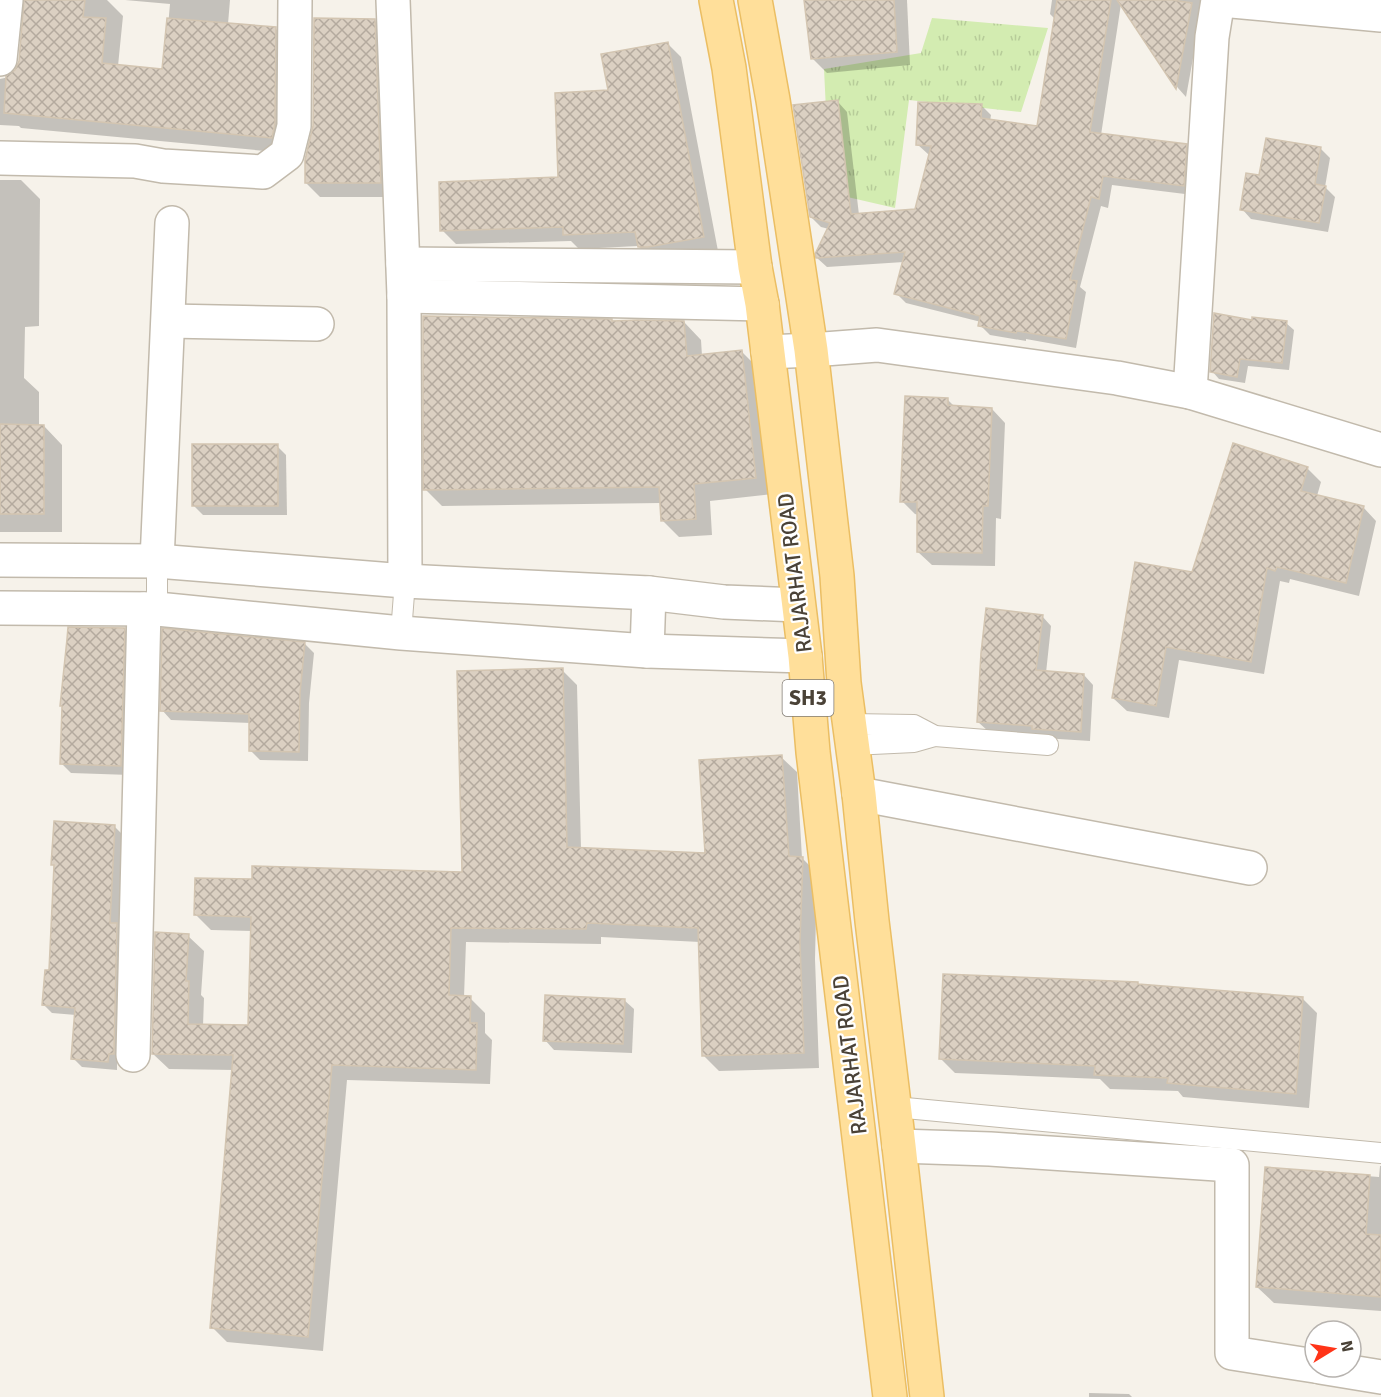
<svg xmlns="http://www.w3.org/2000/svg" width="1381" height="1397" font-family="Signika,sans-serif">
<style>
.park{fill:url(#park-tufts)}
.shadow{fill:#0003}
.building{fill:url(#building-cross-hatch);stroke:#d3c5b1;stroke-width:1.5}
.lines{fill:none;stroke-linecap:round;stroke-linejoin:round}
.service-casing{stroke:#c2baac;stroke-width:22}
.minor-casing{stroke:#c2baac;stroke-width:36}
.tertiary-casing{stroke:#c2baac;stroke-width:36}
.primary-casing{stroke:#ebbe63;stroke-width:36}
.service{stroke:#fff;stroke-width:20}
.minor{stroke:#fff;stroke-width:33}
.tertiary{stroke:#fff;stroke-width:33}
.primary{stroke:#ffdf9a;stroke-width:33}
.labels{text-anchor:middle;stroke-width:4.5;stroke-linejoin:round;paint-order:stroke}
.shield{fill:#fff;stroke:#807b73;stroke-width:1.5}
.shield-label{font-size:21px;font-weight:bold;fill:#4a4237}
.street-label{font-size:22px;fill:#4a4237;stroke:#fff}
</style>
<defs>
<pattern id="park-tufts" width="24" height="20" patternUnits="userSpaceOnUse" patternTransform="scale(1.5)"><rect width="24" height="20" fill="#d3ecb1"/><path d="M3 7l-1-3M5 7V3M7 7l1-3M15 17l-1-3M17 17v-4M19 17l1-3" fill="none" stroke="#b7cc99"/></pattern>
<pattern id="building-cross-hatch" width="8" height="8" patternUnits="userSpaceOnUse" patternTransform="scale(1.5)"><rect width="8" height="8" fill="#dbd0c2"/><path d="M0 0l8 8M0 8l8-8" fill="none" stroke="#b4aa9e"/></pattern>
</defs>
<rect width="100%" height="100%" fill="#f6f2ea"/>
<polygon class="park" points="932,18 1048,28 1021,112 909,100 895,208 830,193 824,69 921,53"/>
<g class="shadow">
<polygon points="26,0 107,0 123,16 118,66 164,70 170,4 125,0 230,0 228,24 275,28 291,44 287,153 21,128 19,126 0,125 0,79 9,77 16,71 20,62"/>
<polygon points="805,0 907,0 910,65 827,73 812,58"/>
<polygon points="1052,0 1201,0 1199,12 1201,14 1186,97 1178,88 1121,4 1101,135 1186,145 1196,155 1193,195 1112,185 1108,208 1101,206 1080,287 1086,292 1076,348 1026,339 1026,341 990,335 980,325 981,322 906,303 896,293 904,262 827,267 817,258 829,229 821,227 811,217 838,102 847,112 859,215 916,211 930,155 928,154 918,145 981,105 991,115 990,121 1039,128 1056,20 1050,14"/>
<polygon points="374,20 389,34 395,197 320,197 306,183"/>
<polygon points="667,43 681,57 718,251 653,261 638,246 579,249 571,241 456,244 442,230 560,178"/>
<polygon points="1320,148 1330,158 1325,187 1335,197 1328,232 1251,219 1242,209 1260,177"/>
<polygon points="0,180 21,180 40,199 39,326 25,327 24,378 39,392 39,426 44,426 62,445 62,532 0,532"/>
<polygon points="1253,321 1286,323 1294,330 1289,370 1248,366 1245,383 1219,379 1212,371"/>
<polygon points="684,322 701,340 702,356 741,351 758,368 772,494 710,501 712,535 679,537 662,520 661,503 442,506 425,489 614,323"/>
<polygon points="948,400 955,407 992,409 1005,423 1001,519 996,518 995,566 932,565 918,552 919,515 915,514 902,501"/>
<polygon points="1234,445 1308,469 1321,482 1317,496 1363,507 1376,521 1359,596 1290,579 1289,583 1280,581 1264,674 1179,660 1169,718 1127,711 1113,698 1193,574"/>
<polygon points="277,446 286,455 287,515 203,515 194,506"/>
<polygon points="1042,616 1051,626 1046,673 1084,675 1093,685 1090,741 1043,738 988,731 978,722"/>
<polygon points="124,629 134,639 130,775 71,773 62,764"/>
<polygon points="305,644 314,653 309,703 308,761 260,760 250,750 251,723 171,720 162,710"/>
<polygon points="562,670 577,685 581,849 706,854 781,757 797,772 802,858 817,873 815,959 819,1068 719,1071 704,1056 700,942 601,937 601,944 466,942 464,997 470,998 485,1013 485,1033 492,1040 490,1084 347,1080 323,1351 227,1342 212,1327 234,1070 169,1069 153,1054 188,936 204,951 201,995 204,998 203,1026 250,1026 252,931 211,930 196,915 254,881 464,873"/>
<polygon points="114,826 123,835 119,927 126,934 122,1062 117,1062 117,1070 82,1067 73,1058 76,1015 52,1013 43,1004 50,972 56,867 53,864"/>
<polygon points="1138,984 1139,985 1303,999 1317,1013 1309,1108 1183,1097 1178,1091 1110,1089 1100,1079 955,1073 941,1059"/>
<polygon points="624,1000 634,1009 632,1053 554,1050 545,1040"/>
<polygon points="1380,1166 1381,1166 1381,1311 1274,1303 1257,1287 1267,1168 1379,1177"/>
<polygon points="1089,1393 1129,1394 1132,1397 1089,1397"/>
</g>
<g class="building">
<polygon points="24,0 85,0 83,17 106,18 102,63 162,69 167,18 276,27 275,124 272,138 4,113 6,76 15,70 19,61"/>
<polygon points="804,0 894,0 897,52 811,59"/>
<polygon points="1057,0 1111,0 1090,132 1187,144 1184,186 1103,176 1099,199 1091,197 1070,280 1077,281 1066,339 1017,331 1016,333 978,326 980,316 894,294 905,252 816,258 815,254 830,223 810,217 793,105 838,100 851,214 915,209 931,146 916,145 918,102 982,104 981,118 1037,126"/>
<polygon points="1117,0 1172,0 1192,3 1176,89"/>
<polygon points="314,18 375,19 381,183 305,183 305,160 313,126"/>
<polygon points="668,42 704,237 648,247 638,247 635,232 563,235 563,227 440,231 439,182 558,177 555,93 608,90 601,54"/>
<polygon points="1266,138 1321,147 1315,184 1326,186 1319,223 1240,210 1246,173 1259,175"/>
<polygon points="1214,313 1252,320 1252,317 1287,321 1282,363 1240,359 1237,377 1210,372"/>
<polygon points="423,316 612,319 612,321 638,320 684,321 687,356 742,350 756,478 694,484 696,519 661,521 659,487 423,490"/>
<polygon points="905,396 948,398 948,405 992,408 988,506 983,506 982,553 917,552 917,502 900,502"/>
<polygon points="0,424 44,425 44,514 0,514"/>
<polygon points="1233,443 1308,467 1301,491 1364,506 1346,583 1277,567 1275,571 1267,568 1251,662 1166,647 1156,706 1112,698 1135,562 1192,572"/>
<rect x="192" y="444" width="86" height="62"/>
<polygon points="986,608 1043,615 1036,670 1084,674 1081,732 1032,729 1032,726 977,722 981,653"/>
<polygon points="68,627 125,628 121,766 60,764 62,706 60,706 67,639"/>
<polygon points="162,628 305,642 300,693 299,752 249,751 249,714 160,711"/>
<polygon points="563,668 567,847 705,853 699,760 782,755 789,856 803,857 800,942 804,1053 702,1056 698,928 587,923 586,929 451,928 449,995 471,996 470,1023 477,1023 476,1070 332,1065 308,1337 210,1328 233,1055 152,1054 155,932 189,934 186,981 189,981 188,1024 248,1025 251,917 194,915 195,878 252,879 252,866 462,872 457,671"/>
<polygon points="54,821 115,825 110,923 117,923 114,1054 109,1054 108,1062 71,1059 75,1008 42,1005 45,970 49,970 54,865 51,865"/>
<polygon points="943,974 1138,982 1138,984 1303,997 1296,1094 1167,1083 1168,1078 1094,1075 1095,1066 939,1059"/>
<polygon points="545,995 625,999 623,1044 543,1041"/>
<polygon points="1265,1167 1370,1175 1366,1234 1381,1235 1381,1297 1256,1287"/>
</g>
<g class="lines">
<g class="service-casing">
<g id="service">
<polyline points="157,609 157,561"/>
<polyline points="401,633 405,581"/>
<polyline points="850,724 914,725 935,736 1048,745"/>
<polyline points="852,745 914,742 935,736"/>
<polyline points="895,1107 1381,1153"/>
</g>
</g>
<g class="minor-casing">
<g id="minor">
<polyline points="393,0 404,296 405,581"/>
<polyline points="1221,0 1381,15"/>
<polyline points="0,59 6,0"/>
<polyline points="0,158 135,161 163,166 263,172 287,154 294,126 295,0"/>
<polyline points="403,264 755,267"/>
<polyline points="404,296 762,304"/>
<polyline points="169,321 317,324"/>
<polyline points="1190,392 1212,37 1218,0"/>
<polyline points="0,560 157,561 405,581 649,593 724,602 798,605"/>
<polyline points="157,561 172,223"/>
<polyline points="0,608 157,609 401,633 564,645 647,651 805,656"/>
<polyline points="647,651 649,593"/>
<polyline points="859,794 1250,868"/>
<polyline points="133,1055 144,609"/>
<polyline points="899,1146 990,1149 1232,1165 1232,1353 1315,1366"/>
<polyline points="1320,1367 1381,1377"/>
</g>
</g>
<g class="tertiary-casing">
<polyline id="tertiary" points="768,352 811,350 877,345 1117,378 1190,392 1381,450"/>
</g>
<g class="primary-casing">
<g id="primary">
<polyline points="716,0 729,68 755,267 762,304 805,656 813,752 890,1397"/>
<polyline points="755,0 773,100 811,350 837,576 844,683 859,794 872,921 899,1146 927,1397"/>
</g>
</g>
<use href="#service" class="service"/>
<use href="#minor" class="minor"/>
<use href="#tertiary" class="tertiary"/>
<use href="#primary" class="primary"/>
</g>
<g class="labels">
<rect class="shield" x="782.5" y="680" width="51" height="36" rx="4.5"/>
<g class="shield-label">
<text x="808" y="705">SH3</text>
</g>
<g class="street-label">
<text transform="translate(794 573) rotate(-97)" y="8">RAJARHAT ROAD</text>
<text transform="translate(849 1055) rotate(-97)" y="8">RAJARHAT ROAD</text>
</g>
</g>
<g transform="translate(1333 1349) rotate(79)"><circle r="28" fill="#ffffff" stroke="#b7b3af" stroke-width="1.5"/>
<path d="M0-4.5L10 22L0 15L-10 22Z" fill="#ff3418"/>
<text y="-9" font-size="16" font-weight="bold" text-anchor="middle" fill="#4a4237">N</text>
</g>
</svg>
